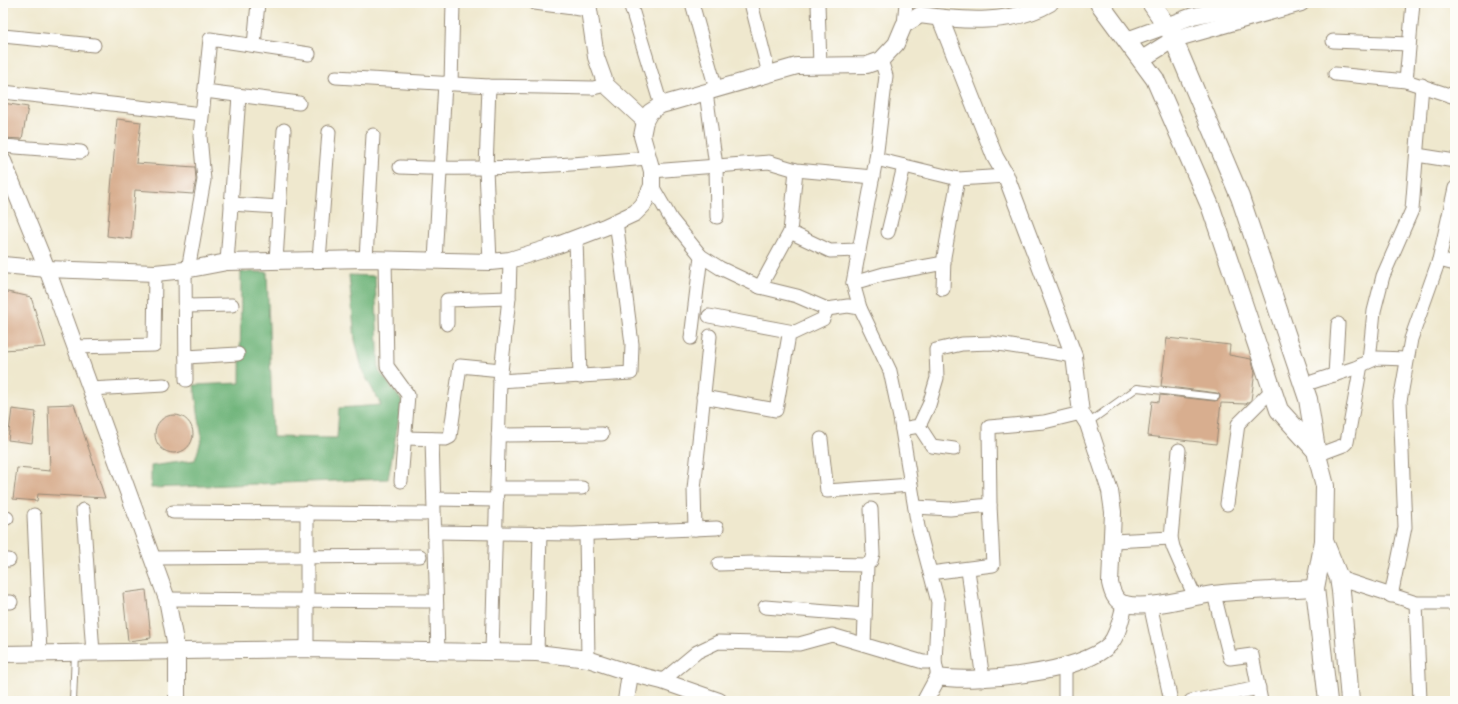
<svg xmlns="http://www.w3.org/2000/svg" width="1458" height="704" font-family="'Old Standard TT',serif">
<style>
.forest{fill:#6eb479;stroke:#546f4c}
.building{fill:#d8ae8f}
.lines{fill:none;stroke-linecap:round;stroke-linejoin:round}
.service-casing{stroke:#958976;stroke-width:8}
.minor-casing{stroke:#958976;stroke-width:15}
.tertiary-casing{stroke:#958976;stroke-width:18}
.secondary-casing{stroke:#958976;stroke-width:20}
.service{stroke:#fff;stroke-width:6}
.minor{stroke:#fff;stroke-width:13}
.tertiary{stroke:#fff;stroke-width:16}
.secondary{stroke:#fff;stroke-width:18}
</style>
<rect width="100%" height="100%" fill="#fdfcf7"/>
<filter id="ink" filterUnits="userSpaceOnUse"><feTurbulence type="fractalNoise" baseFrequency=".025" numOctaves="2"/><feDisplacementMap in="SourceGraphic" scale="8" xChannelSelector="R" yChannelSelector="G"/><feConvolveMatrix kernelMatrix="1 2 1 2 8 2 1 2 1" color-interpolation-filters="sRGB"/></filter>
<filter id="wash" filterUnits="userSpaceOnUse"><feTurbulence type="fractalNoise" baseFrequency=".012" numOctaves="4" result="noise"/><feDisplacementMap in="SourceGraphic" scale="16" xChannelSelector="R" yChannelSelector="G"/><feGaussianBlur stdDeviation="0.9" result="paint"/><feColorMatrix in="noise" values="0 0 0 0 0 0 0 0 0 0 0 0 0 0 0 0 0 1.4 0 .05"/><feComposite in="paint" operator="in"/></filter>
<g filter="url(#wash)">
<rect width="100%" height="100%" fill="#efe8ce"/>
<polygon class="forest" points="241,272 267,272 273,437 337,438 339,408 381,405 363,372 355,340 349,275 375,276 379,371 402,401 388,479 151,488 151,466 195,460 202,438 194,385 240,383"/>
<g id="blocks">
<g class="building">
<polygon points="3,103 28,107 22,139 3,138"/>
<polygon points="117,119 141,122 136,163 195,167 196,180 193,194 135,190 131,239 107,236"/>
<polygon points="3,291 31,297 46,347 4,350"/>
<polygon points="1167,338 1230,345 1229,355 1251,359 1255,372 1251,400 1246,404 1221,403 1216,444 1148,436 1152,401 1159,402 1160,395 1215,401 1220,398 1220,395 1217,393 1161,386"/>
<polygon points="74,404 105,498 38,494 37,501 13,499 17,468 50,471 48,405"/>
<polygon points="12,409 36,412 32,443 8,440"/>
<circle cx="174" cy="434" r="19"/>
<polygon points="146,590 151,638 128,641 123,593"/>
</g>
</g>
</g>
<g filter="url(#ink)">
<use href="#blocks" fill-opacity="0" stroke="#958976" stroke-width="1"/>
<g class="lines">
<g class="service-casing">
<g id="service">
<polyline points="1088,423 1137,388 1216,397"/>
<polyline points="73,701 75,653"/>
</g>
</g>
<g class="minor-casing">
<g id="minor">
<polyline points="535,3 588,10"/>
<polyline points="630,3 661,105"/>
<polyline points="692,3 716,89"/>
<polyline points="751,3 769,74"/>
<polyline points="818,3 820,66"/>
<polyline points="904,25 906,3"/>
<polyline points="3,36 94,45"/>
<polyline points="1333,41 1409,44"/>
<polyline points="254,45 258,3"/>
<polyline points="1335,74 1406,81 1455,97"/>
<polyline points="336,77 489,86 593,88 606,85"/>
<polyline points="1406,81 1413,3"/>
<polyline points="451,84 453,3"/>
<polyline points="489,86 486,169 490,262"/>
<polyline points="205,91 299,103"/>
<polyline points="3,92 202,114"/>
<polyline points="706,92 716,166 717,217"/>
<polyline points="3,146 81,152"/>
<polyline points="1417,155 1455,161"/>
<polyline points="876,159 958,179 1006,176"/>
<path d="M400 167C483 171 565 165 648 158"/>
<polyline points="652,171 769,162 796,170 873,177"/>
<polyline points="652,186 671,219 701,256 720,268 760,287 797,296 827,309 848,306 860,308 890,371 900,418 918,527 938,602 935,662 938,677"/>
<polyline points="231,204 279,207"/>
<polyline points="790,232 830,251 858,250"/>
<polyline points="888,232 904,166"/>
<polyline points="576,238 580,377"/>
<polyline points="366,259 373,135"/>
<polyline points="385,259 387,366 408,395 401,481"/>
<polyline points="319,260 329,132"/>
<polyline points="435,260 445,83"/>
<polyline points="1439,260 1455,264"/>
<polyline points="276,261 284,130"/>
<polyline points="227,262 239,96"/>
<polyline points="185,270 186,380"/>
<polyline points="188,270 204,180 200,136 210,39 309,54"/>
<polyline points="853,283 884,274 944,263"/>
<polyline points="760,287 790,232 796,170"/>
<polyline points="943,289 944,257 958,179"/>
<polyline points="186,306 232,305"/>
<polyline points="860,308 853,283 876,159 886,76 881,60"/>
<polyline points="709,316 794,332"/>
<polyline points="447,324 447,300 509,298"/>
<polyline points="691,338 701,256"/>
<polyline points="75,347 154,345 155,273"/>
<polyline points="186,357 238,354"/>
<polyline points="1369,361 1374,311 1383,276 1412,210 1422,85"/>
<polyline points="1335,375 1338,324"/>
<polyline points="500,381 631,373 632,344 616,221"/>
<polyline points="1303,385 1355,368 1377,358 1407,359"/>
<polyline points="90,389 164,385"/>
<polyline points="703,397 776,410 789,335 823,319 827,309"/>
<polyline points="919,426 932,446 954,449"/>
<polyline points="902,429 919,426 929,405 937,378 936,350 962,344 992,343 1074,356"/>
<polyline points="498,435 602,434"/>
<polyline points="404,438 446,439 450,437 460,366 501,370"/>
<polyline points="432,439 438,653"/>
<polyline points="821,439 827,491 911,485"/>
<polyline points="1179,450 1171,538 1173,547 1195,597"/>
<polyline points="1317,455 1344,445 1347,442 1361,365"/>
<polyline points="498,488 582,488"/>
<polyline points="434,499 497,500"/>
<polyline points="1227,504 1238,424 1272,390"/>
<polyline points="915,507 950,509 990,505"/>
<polyline points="83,510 93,653"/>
<polyline points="173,512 425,514"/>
<polyline points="34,515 40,653"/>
<polyline points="3,518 7,518"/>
<polyline points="695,529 694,489 710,336"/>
<polyline points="435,532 573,534 717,528"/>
<polyline points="586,534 588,659"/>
<polyline points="1113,541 1171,538"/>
<polyline points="152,558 420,556"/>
<polyline points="3,560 9,560"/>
<polyline points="719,564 753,563 867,565"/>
<polyline points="968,570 983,680"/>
<polyline points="930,573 993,565 990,505 989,427 1044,422 1081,413"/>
<polyline points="1339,578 1416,603 1455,603"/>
<polyline points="1214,594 1230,658 1252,655 1261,701"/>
<polyline points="1391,596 1405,527 1400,401 1411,339 1439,260 1455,188"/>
<polyline points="167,599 428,601"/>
<polyline points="3,602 11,602"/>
<polyline points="1416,603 1420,701"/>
<polyline points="1150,604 1171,701"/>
<polyline points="765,607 865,615"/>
<polyline points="864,644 867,565 871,561 873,554 871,509"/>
<polyline points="307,649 307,512"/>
<polyline points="492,652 500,381 509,298 510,260"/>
<polyline points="537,653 540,533"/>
<polyline points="1065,666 1065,701"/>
<polyline points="662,681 697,652 718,642 799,644 832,635 923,662 935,662"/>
<polyline points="1191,701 1259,688"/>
</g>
</g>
<g class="tertiary-casing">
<g id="tertiary">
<polyline points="588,3 596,57 606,85 645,121"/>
<path d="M940 18 995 157 1006 176 1074 356 1081 413 1088 424 1110 491 1113 512 1110 583C1112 592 1115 602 1125 604 1148 610 1189 597 1213 594 1247 590 1281 590 1315 588"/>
<polyline points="1127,40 1193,16 1256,3"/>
<polyline points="1142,59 1174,39 1301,3"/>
<polyline points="3,161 47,269 167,599 177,652 177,701"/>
<path d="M3 265 47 269 155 273 185 270 227 262 366 259 490 262 510 260 558 245 605 227 635 213 643 205 652 186V171L642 136 645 121 650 112 661 105 797 66 867 65 881 60 896 44 904 25 920 15C961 21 1013 25 1050 3"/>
<polyline points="3,654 307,649 537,653 588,659 630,673 662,681 719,701"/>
<polyline points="626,701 630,673"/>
<path d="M925 701 938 677C976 683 1083 673 1110 644 1119 633 1121 617 1125 604"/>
</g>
</g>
<g class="secondary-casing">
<g id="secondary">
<polyline points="1099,3 1155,79 1211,208 1279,410 1317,452"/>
<polyline points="1151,3 1170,31 1240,197 1308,399 1317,455 1325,486 1324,541 1315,588 1328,701"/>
<polyline points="1324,541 1339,578 1341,591 1350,701"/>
</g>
</g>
<use href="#service" class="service"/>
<use href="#minor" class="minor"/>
<use href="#tertiary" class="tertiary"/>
<use href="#secondary" class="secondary"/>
</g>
</g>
<rect width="1458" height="704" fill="none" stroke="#fdfcf7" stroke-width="16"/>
</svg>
